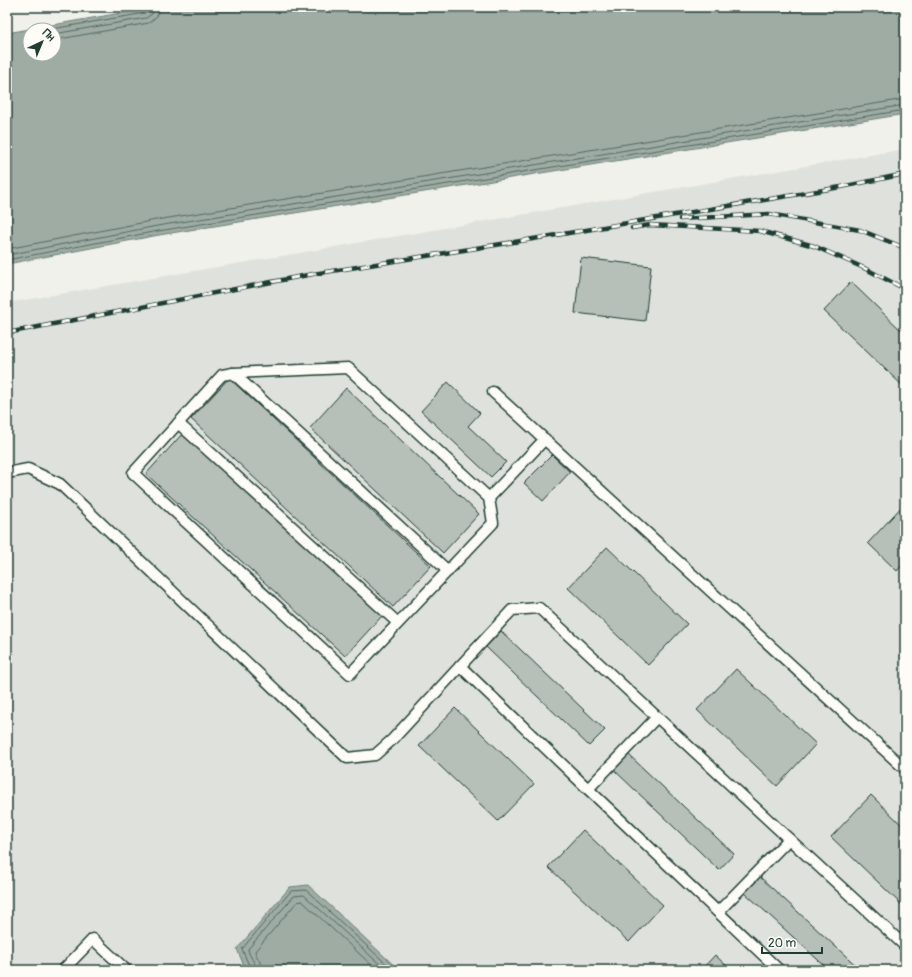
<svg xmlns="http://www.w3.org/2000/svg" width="912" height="977" font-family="Pangolin,sans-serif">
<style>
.built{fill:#dfe2dc}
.water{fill:#9faca4;stroke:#6c8077;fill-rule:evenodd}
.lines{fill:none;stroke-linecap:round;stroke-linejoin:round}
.shore{stroke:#526961;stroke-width:1}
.building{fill:#b6bfb8;stroke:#1f3d34}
.service-casing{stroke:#1f3d34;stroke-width:13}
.service{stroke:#fdfcf7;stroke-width:10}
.rail-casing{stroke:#1f3d34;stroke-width:4.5}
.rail{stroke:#fdfcf7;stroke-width:3;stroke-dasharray:9;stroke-linecap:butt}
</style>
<rect width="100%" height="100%" fill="#f0f1eb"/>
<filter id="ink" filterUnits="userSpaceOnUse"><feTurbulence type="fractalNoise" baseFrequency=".025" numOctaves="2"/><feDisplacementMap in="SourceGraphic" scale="8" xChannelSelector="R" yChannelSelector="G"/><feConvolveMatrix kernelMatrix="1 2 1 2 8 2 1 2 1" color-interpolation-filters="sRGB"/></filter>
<g filter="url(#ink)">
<polygon class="built" points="905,149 905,970 7,970 7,303"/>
<g class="water">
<path d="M155 7H905V114L159 235 7 264V33ZM30 30H54V54H30Z"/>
<polygon points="308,885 399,970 249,970 244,966 237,949 290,887"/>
</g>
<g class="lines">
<g class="shore">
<polyline points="46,30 145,13 148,11 149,7"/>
<polyline points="54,34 146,18 152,14 154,7"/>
<polyline points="54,40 149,23 157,16 160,7"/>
<polyline points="7,249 156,220 905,99"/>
<polyline points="7,255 157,226 905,105"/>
<polyline points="7,260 158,231 905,110"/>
<polyline points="251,970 242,949 291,891 306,890 393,970"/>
<path d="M256 970C256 962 249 957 248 949L294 896 304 895 386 970"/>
<path d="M262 970C262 962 256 958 255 951L297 902 302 901 377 970"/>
</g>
</g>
<g class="building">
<polygon points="581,258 651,266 645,321 575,313"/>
<polygon points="851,282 905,334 905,388 824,311"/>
<polygon points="229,378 431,566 393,607 191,419"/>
<polygon points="448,382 480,413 468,426 506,462 491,477 421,411"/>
<polygon points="346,388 479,514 443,553 310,428"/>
<polygon points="183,433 382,616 345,656 146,474"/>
<polygon points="552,455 570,472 543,501 524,483"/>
<polygon points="905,503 905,562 897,571 868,543"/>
<polygon points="607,547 687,624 648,665 568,588"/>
<polygon points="501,631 605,730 589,746 486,647"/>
<polygon points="736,669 816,744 777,786 697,710"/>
<polygon points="455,708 534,784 498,821 419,746"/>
<polygon points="628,754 734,854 719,870 613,769"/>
<polygon points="871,795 905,828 905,908 831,837"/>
<polygon points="583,830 663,905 629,942 548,867"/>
<polygon points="759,876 861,970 829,970 744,892"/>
<polygon points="715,955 731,970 701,970"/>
</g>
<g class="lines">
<g class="service-casing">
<g id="service">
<polyline points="233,373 448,571"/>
<polyline points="493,392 905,769"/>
<polyline points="178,423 398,623"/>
<polyline points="7,473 28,469 60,484 347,758 375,755 393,739 512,610 539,608 905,946"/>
<polyline points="489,498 493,523 350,674 133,473 222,375 233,373 348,368 489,498 545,439"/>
<polyline points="460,666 588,789 779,970"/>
<polyline points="588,789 657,717"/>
<polyline points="718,912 789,839"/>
<polyline points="63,970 93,939 126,970"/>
</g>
</g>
<use href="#service" class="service"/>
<g class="rail-casing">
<g id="rail">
<polyline points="680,219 769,214 860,230 905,248"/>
<polyline points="632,228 650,225 760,231 814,246 864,268 905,289"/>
<polyline points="7,333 313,274 533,239 841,187 905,174"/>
</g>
</g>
<use href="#rail" class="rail"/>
</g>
</g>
<rect width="912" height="977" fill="none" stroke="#fdfcf7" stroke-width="24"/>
<rect x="12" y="12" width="888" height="953" fill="none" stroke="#1f3d34" stroke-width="1.5" filter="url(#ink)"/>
<g transform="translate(42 42) rotate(44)"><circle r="19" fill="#fdfcf7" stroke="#a4b0a9"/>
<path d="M0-3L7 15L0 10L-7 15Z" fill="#1f3d34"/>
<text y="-6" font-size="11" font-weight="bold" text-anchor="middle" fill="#1f3d34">Пн</text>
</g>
<path d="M762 947v6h60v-6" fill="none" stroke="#1f3d34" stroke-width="2"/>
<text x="768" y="947" font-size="12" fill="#1f3d34" stroke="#fdfcf7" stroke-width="3" paint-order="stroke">20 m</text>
</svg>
